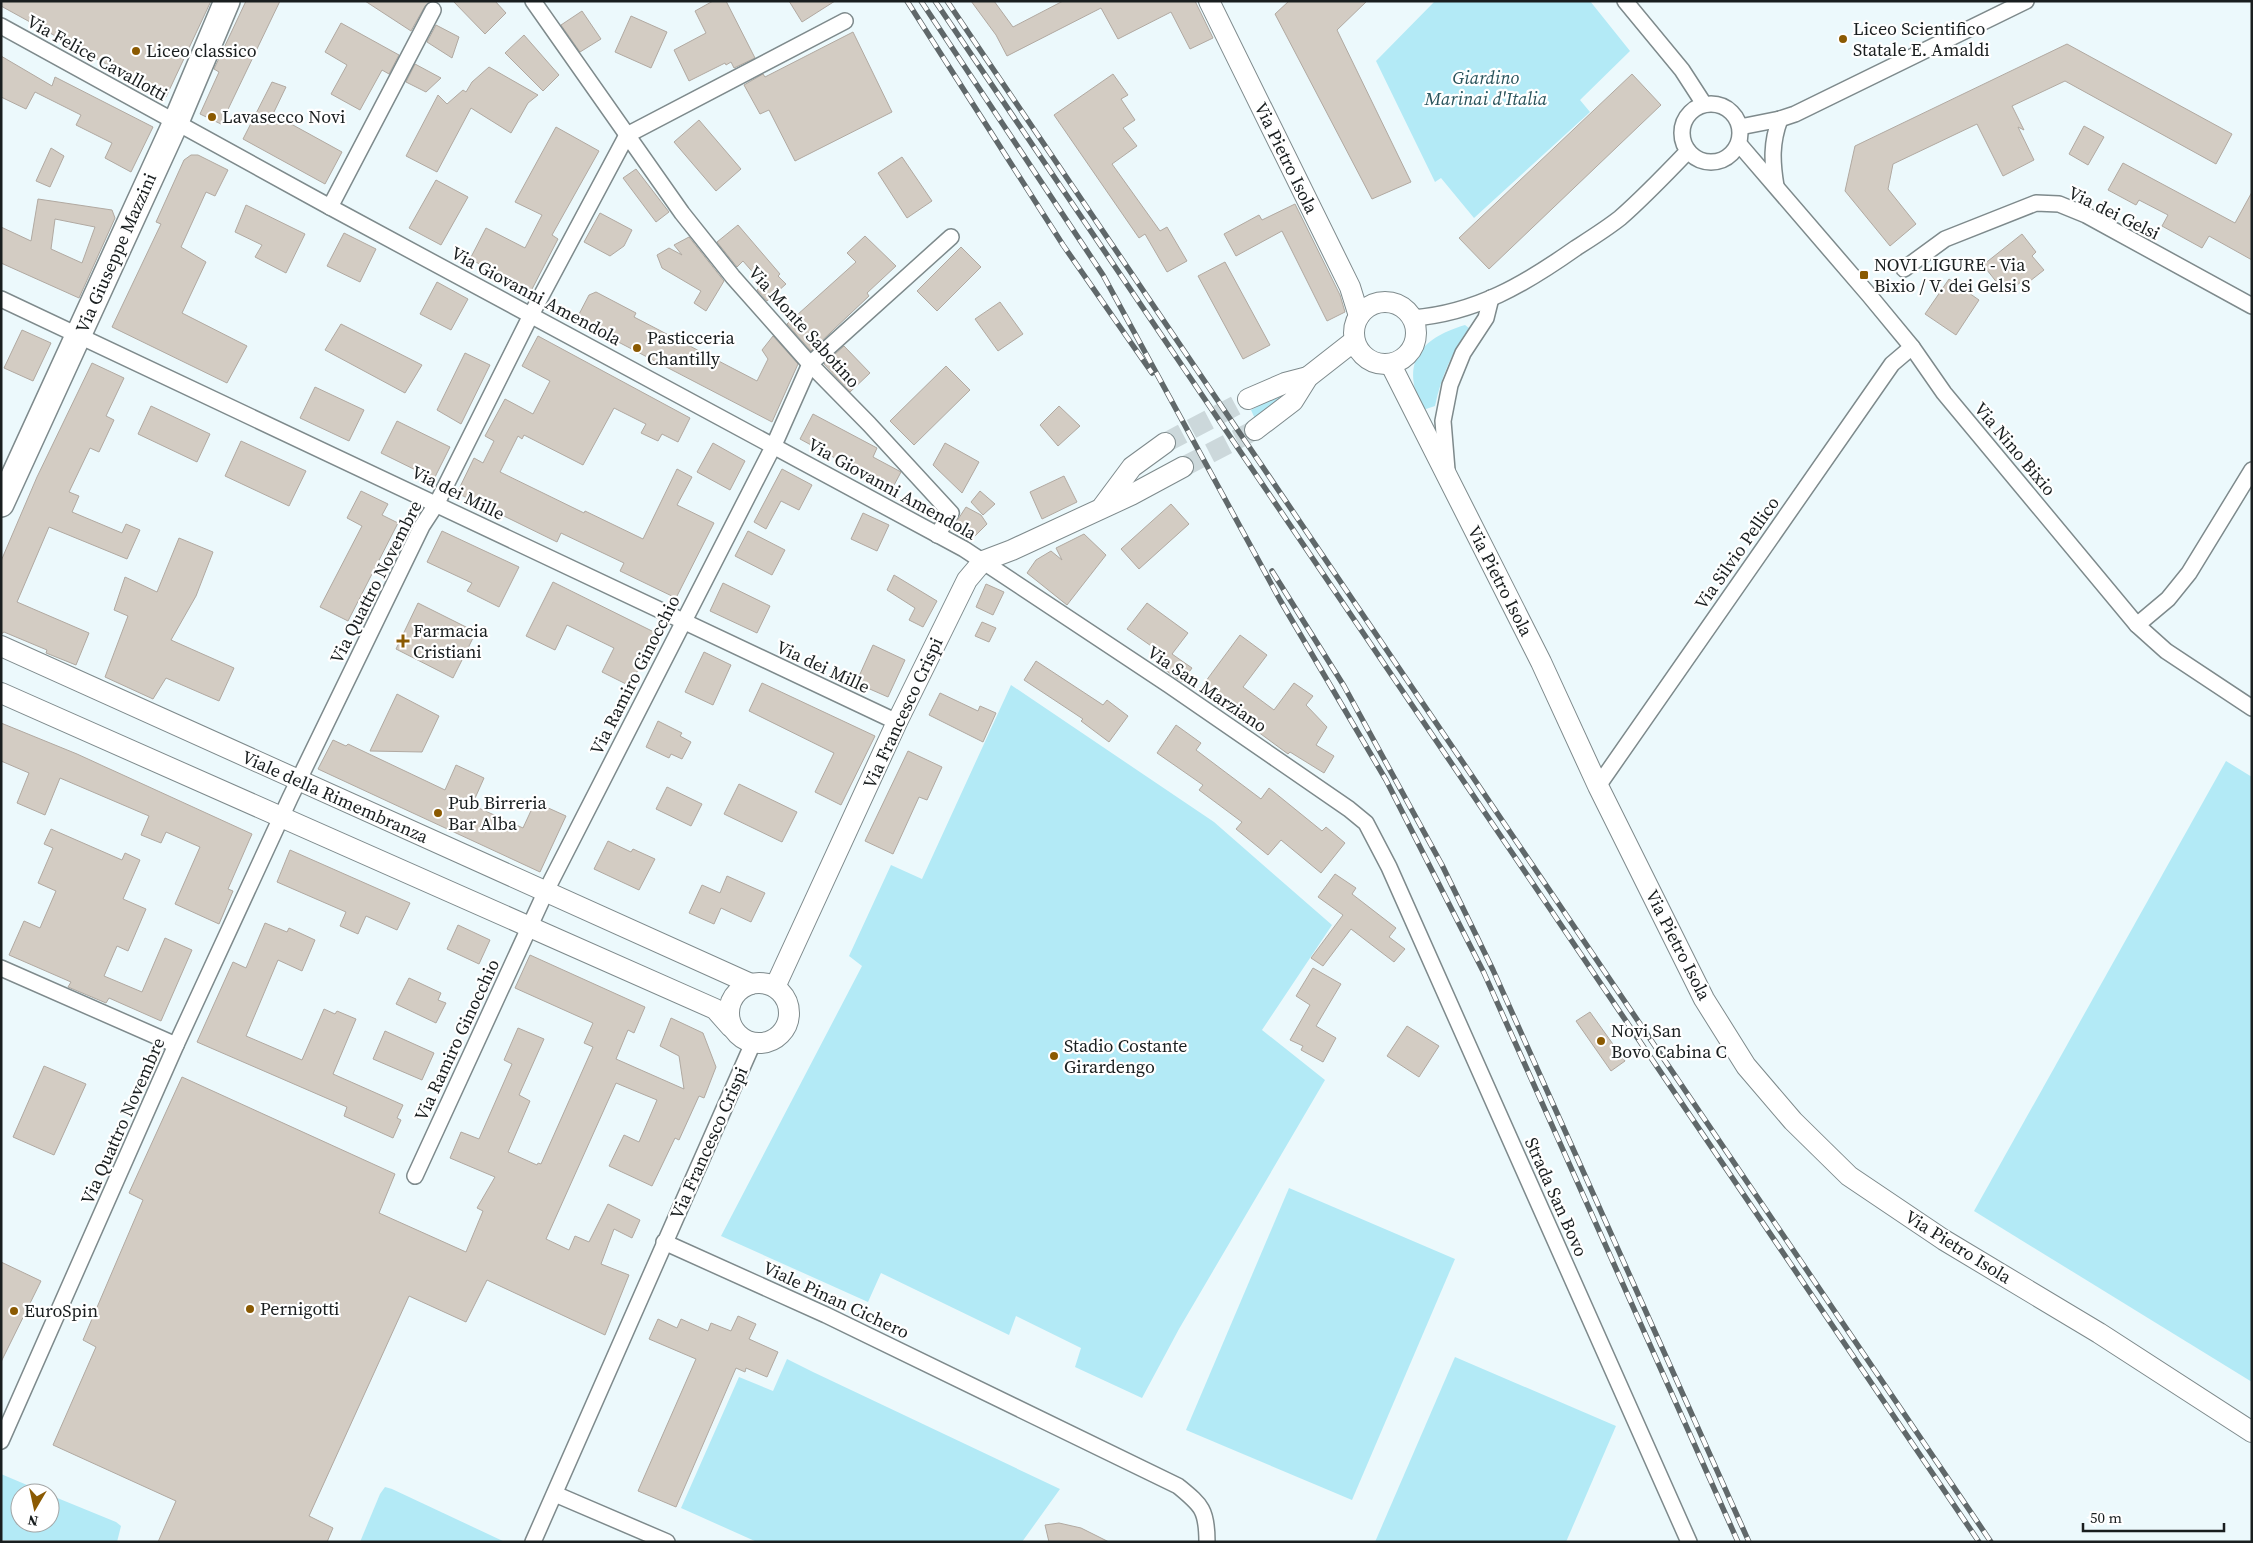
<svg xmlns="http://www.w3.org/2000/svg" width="2253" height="1543" font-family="'Source Serif 4',serif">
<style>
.green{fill:#b3eaf6}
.building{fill:#d3ccc3;stroke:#b1a9a1;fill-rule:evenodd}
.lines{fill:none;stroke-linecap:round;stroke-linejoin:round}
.tertiary-tunnel{stroke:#ccd8db;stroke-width:20;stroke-dasharray:20 10;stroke-linecap:butt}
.minor-casing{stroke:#7e8a8c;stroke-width:18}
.tertiary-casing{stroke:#7e8a8c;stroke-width:22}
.primary-casing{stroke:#7e8a8c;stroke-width:28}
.minor{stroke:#fff;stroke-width:15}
.tertiary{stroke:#fff;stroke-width:20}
.primary{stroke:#fff;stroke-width:25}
.rail-casing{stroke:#60686a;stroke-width:5.5}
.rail{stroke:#fff;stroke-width:4;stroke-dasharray:11;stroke-linecap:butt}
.poi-dot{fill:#8b5a02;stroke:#fff;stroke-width:2}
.labels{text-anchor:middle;stroke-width:4.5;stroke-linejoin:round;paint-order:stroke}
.poi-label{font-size:18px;fill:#191e1f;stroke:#fff;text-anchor:start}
.street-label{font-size:18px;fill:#191e1f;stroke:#fff}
.park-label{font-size:18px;font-style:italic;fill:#28535b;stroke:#fff}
</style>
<rect width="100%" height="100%" fill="#ecf9fc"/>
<g class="green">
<polygon points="1435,1 1590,1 1630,51 1580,100 1590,112 1474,218 1441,178 1435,182 1376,61"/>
<path d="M1465 325 1469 328C1452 352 1441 377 1435 406L1423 410C1400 363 1419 339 1465 325Z"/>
<polygon points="1282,393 1286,397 1256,421 1251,410"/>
<polygon points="1011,685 1214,822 1332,925 1262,1030 1325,1080 1179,1329 1142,1398 1075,1367 1081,1348 1016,1316 1009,1335 881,1273 868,1302 721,1236 862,966 849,956 891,865 922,879"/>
<polygon points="2226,761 2252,777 2252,1382 1974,1211"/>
<polygon points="1289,1188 1455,1259 1352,1500 1186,1430"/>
<polygon points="1455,1357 1616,1426 1566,1542 1375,1542"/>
<polygon points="787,1359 813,1372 1060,1489 1022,1542 757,1542 681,1508 739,1377 773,1391"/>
<polygon points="1,1474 46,1493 20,1493 20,1523 50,1523 50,1495 116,1522 121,1526 117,1542 1,1540"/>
<polygon points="385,1487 392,1489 505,1542 360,1542 380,1494"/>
</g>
<g class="building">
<polygon points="1,1 211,1 166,97 1,6"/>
<polygon points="246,1 280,1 221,124 200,114 219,72 214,69"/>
<polygon points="365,1 430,1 425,6 411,31"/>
<polygon points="453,1 495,1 506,13 485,34"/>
<polygon points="713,1 726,1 755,58 734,68 731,62 726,65 725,63 689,81 674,50 706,33 695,11"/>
<polygon points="789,1 835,1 802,22"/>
<polygon points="971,1 994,1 1013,27 1063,1 1195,1 1213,38 1190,49 1171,12 1118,39 1101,8 1007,56 996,35"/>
<polygon points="1289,1 1367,1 1337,30 1411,182 1372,199 1275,14"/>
<polygon points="582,11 601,39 580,52 561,25"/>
<polygon points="631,16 667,32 651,68 615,52"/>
<polygon points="341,23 399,55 389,74 382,70 360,110 331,94 347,65 325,52"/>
<polygon points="436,25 459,37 452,58 427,42"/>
<polygon points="853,32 892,112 795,161 769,110 760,114 744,85 763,74 765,77"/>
<polygon points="524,35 559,75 543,91 505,53"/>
<polygon points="2067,44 2232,134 2216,164 2065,81 2012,106 2024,130 2018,127 2034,160 2003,176 1977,124 1893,164 1888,189 1916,224 1890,246 1845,191 1855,146"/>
<polygon points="1,56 52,86 55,77 153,127 131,172 105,158 112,143 76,125 81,115 35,92 26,109 1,97"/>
<polygon points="415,64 441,78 426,92 406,82"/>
<polygon points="489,67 538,95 528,103 511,133 471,108 437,172 406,156 438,95 447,104 463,90 466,92 472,82"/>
<polygon points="1113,74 1128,95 1121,99 1135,120 1123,128 1137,146 1112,164 1160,231 1167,227 1187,261 1167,272 1145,234 1139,238 1054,115"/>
<polygon points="1632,74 1661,105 1489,269 1459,238"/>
<polygon points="272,82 286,87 273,114 342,152 325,184 243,139"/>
<polygon points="699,120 741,169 716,191 674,142"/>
<polygon points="2084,126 2104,137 2088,165 2069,154"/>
<polygon points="556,127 599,151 552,235 558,239 531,291 470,259 486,228 525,248 542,215 515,202"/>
<polygon points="51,148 64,156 50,187 36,181"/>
<polygon points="191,155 198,155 228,170 215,196 206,192 181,247 206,262 182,313 247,346 227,383 112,327 161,224 156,222 184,160"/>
<polygon points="902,157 932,201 907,218 878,173"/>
<polygon points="2123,163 2235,223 2252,192 2252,260 2209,236 2202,248 2162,226 2168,215 2139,200 2136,205 2108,190"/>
<polygon points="636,169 669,212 656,222 623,178"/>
<polygon points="436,180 468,197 441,245 409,228"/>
<path d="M38 199 112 210 115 218 79 298 1 263V227L31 241ZM55 219 95 227 82 263 51 249Z"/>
<polygon points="1295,204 1340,295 1345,312 1327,321 1282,231 1236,256 1224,234 1259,215 1262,220"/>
<polygon points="246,205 305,234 286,273 255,257 262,245 235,232"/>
<polygon points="600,213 632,230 624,246 610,256 584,242"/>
<polygon points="738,225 780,274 778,276 786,284 767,301 757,290 763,284 743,261 737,267 717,242"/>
<polygon points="344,233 376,249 360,282 327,266"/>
<polygon points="2022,234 2036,252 2032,256 2044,270 2025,285 2022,281 2006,294 1983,265"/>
<polygon points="865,236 896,266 867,293 869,296 811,351 787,324 856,262 847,253"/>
<polygon points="689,237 724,281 706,311 694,303 701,291 662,268 657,255 669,248 682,255 674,245"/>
<polygon points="961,247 981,267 937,311 917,291"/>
<polygon points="1225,262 1270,345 1243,359 1198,276"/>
<polygon points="1949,279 1979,300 1956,335 1925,314"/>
<polygon points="437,282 468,299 451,330 420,314"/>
<polygon points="596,292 636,313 634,317 757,381 768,359 762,350 773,336 798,364 772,422 576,320 589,295"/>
<polygon points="1000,302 1023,334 998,351 975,319"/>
<polygon points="341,324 422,365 405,393 325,350"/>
<polygon points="22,330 51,343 33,381 4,368"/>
<polygon points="538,336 690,418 678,442 662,434 658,441 641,433 646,424 614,408 583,465 524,435 522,439 518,436 500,472 584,513 585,511 643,539 677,469 692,477 677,505 714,523 676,598 620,571 624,563 561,533 557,542 457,493 474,458 483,463 494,441 485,436 505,399 533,414 550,381 522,366"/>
<polygon points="844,346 870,373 850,392 824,364"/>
<polygon points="465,353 490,365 461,424 437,410"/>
<polygon points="92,363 124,378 106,416 114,420 99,452 90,448 69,492 79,496 72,512 122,533 126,524 140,530 127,559 49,527 17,602 89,633 76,665 46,653 47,650 4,632 1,634 1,561 37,477"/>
<polygon points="946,366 970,390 914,445 890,421"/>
<polygon points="315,387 364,410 349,441 300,418"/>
<polygon points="151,406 210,434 197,462 138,434"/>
<polygon points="1059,406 1080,426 1058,446 1040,425"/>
<polygon points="813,414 877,448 873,457 901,472 892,489 800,439"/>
<polygon points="397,421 450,447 434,479 381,453"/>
<polygon points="241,441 306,471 289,506 225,476"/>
<polygon points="713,443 745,461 730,490 697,472"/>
<polygon points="945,443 979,462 962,493 933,465"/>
<polygon points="782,469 812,485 799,510 781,501 766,529 754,522"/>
<polygon points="1064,476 1077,502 1042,519 1030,492"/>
<polygon points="361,491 388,504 382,515 398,523 348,621 320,607 362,526 347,518"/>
<polygon points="980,491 995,504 983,515 971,502"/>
<polygon points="1171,504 1189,524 1139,569 1121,549"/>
<polygon points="966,507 981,515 987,524 975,536 955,524"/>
<polygon points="863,513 889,525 877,551 851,539"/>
<polygon points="442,531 519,567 499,607 467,591 472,583 427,562"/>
<polygon points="748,531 785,550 772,575 735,556"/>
<polygon points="1084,534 1106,555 1067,605 1027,573 1036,560 1051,551 1062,560 1056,548"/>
<polygon points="179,538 213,552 196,596 171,640 234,668 219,701 166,678 153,699 105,677 128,616 114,610 125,577 157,592"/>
<polygon points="894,575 937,601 923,627 909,620 915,608 887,590"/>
<polygon points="553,582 656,633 630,686 602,672 614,648 567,625 555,650 526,636"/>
<polygon points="723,583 770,606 757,633 710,611"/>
<polygon points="986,584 1004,592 993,615 976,607"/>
<polygon points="418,603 476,632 453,678 396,649"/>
<polygon points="1147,603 1188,633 1172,654 1192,668 1182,682 1157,664 1164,655 1127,629"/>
<polygon points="982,622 996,628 989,642 975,636"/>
<polygon points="1240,635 1267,655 1243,687 1274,710 1294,683 1313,696 1306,705 1327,727 1316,745 1334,756 1324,773 1290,752 1288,754 1200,689"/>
<polygon points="873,645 905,660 888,697 856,683"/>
<polygon points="704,652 731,665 713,705 685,692"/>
<polygon points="1036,661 1103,705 1107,700 1128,716 1109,742 1081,721 1083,719 1024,680"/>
<polygon points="762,683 875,736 841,805 815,792 834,753 749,711"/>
<polygon points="940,693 978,711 980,706 996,713 983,742 929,715"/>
<polygon points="397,694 439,716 422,752 370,751"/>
<polygon points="658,721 682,733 680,736 691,742 682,759 671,754 669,758 646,747"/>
<polygon points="1,723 77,754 252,834 228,889 233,891 219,924 175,904 200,847 166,832 161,843 141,835 149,816 60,778 45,815 17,803 29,773 1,761"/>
<polygon points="1176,725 1201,743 1196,750 1261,799 1269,788 1322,831 1326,827 1345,843 1321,873 1281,840 1268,855 1236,829 1242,822 1199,790 1203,785 1157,753"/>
<polygon points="333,740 346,746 348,744 445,790 456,765 484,778 472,805 523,828 535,802 566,816 540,872 318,769"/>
<polygon points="908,751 942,767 927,800 919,797 893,854 865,841"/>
<polygon points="739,784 797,812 782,842 724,814"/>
<polygon points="667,787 702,804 691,826 656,809"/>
<polygon points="51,829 122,860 125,853 140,860 123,899 146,909 128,951 117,946 104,976 142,992 165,938 192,950 161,1021 109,998 106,1003 68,987 71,982 9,955 24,921 40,928 56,891 38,883 53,848 44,844"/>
<polygon points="608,841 631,852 633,849 655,859 639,890 594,869"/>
<polygon points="290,850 410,903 397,930 366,916 358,934 340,926 346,912 277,882"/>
<polygon points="1335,874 1356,888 1352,894 1396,928 1389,937 1405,949 1394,962 1351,929 1323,966 1311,958 1343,915 1318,897"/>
<polygon points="727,876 765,893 751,922 721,908 714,924 689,913 702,885 720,893"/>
<polygon points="265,923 287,932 289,928 315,940 302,971 278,960 246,1036 302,1060 324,1009 335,1014 337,1011 356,1019 333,1074 403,1105 397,1118 401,1120 393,1138 344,1116 347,1107 197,1042 233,962 246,968"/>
<polygon points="458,925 490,940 479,964 447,949"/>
<polygon points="530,955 645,1007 634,1033 628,1030 616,1059 684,1089 679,1056 660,1046 671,1018 703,1033 716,1067 704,1098 699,1096 679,1140 675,1138 652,1186 609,1166 624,1135 639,1142 657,1100 616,1083 546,1239 569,1250 575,1236 589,1242 608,1204 640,1220 632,1238 614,1229 601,1264 629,1275 605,1335 487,1280 466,1322 409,1296 309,1516 333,1528 327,1542 158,1542 176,1501 53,1445 96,1347 83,1340 143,1200 129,1193 182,1077 395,1174 379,1213 466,1252 483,1211 477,1208 495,1177 450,1158 461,1132 479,1139 512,1064 504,1060 518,1028 544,1039 519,1095 530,1101 508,1152 537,1165 538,1163 541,1164 593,1047 584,1043 593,1023 515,988"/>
<polygon points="1313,968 1341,984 1316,1026 1336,1038 1323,1062 1301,1050 1303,1046 1290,1040 1310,1005 1296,996"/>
<polygon points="409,978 441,993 438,1000 446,1003 436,1023 396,1004"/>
<polygon points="1590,1012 1625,1061 1611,1071 1576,1021"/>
<polygon points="1407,1026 1439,1046 1419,1077 1387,1056"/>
<polygon points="385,1031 434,1053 422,1080 373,1059"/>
<polygon points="44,1066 86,1084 54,1155 13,1137"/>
<polygon points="1,1262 41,1281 1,1362"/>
<polygon points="738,1316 756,1324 749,1339 778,1352 767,1377 746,1368 745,1372 736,1368 676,1507 638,1491 696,1359 649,1339 658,1319 677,1328 681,1319 708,1331 711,1323 731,1331"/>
<polygon points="1059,1523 1081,1528 1109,1542 1049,1542 1045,1525"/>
</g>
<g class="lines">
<g class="tertiary-tunnel">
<polyline points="1165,443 1248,399"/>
<polyline points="1183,467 1255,430"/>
</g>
<g class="minor-casing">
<g id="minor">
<polyline points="533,1 682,213 733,277 810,364 869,424 951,513 937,535"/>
<polyline points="1625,1 1682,70 1704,104"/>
<polyline points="1,26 330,207 964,549 1169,685 1349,809 1366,823 1389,867 1689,1542"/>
<circle cx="1711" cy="133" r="29"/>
<polyline points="1740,127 1780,119 1795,114 2026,1"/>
<polyline points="1739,144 1869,295 1912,347 1944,393 2137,625 2166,651 2252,708"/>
<path d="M1776 186C1772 162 1771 143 1780 119"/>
<polyline points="330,207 433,10"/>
<polyline points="1904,269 1945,239 2036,203 2059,204 2086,215 2252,306"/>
<polyline points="1,299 897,722"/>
<path d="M1413 318C1476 313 1525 284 1576 248 1590 239 1606 229 1620 218 1644 197 1666 174 1688 151"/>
<polyline points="1447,470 1443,421 1450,385 1463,353 1486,318 1491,298"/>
<polyline points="2137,625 2168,599 2189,573 2252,470"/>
<polyline points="1598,786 1892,364 1912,347"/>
<polyline points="1,968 176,1045"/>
<polyline points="415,1176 546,891 774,445 810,364 951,237"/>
<path d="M664 1242 826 1315 1178 1486C1201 1505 1207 1509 1207 1542"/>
<polyline points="1,1441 176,1045 290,798 422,526 437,503 531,315 627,135 845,21"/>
<polyline points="555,1494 667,1542"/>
<polyline points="533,1542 753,1043"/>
</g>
</g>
<g class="tertiary-casing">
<g id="tertiary">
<polyline points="1209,1 1350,287 1359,316"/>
<circle cx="1385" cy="333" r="31"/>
<polyline points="1391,365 1541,662 1598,786 1704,999 1746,1066 1793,1121 1849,1176 1944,1240 2099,1333 2252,1432"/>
<polyline points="1248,399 1285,383 1308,377"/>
<polyline points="1255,430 1293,401 1308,377 1354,341"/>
<polyline points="1103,506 1132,467 1165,443"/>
<polyline points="1,646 751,984"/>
<polyline points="1,693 715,1009 731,1027"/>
<circle cx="759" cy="1013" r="30"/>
<polyline points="775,987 897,722 967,580 983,561 1012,550 1131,495 1183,467"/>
</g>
</g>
<g class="primary-casing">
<polyline id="primary" points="1,504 176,122 227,1"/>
</g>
<use href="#minor" class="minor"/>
<use href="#tertiary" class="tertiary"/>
<use href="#primary" class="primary"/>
<g class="rail-casing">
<g id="rail">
<polyline points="907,1 1063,245 1152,373"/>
<polyline points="921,1 1103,275 1280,600 1386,780 1484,973 1738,1542"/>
<polyline points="935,1 1979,1542"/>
<polyline points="947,1 1991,1542"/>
<polyline points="1272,571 1344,686 1442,865 1493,970 1749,1542"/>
</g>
</g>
<use href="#rail" class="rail"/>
</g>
<g class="poi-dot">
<circle cx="1843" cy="39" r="5"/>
<circle cx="136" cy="51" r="5"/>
<circle cx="212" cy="117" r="5"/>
<rect x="1859" y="270" width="10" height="10" rx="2.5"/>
<circle cx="637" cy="348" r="5"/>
<path d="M400.5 633.5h5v5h5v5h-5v5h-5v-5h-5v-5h5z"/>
<circle cx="438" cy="813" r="5"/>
<circle cx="1601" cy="1041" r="5"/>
<circle cx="1054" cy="1056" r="5"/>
<circle cx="250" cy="1309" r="5"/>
<circle cx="14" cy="1311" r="5"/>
</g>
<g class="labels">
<g class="poi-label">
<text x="1853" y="35">Liceo Scientifico<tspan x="1853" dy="21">Statale E. Amaldi</tspan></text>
<text x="146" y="57">Liceo classico</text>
<text x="222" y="123">Lavasecco Novi</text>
<text x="1874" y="271">NOVI LIGURE - Via<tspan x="1874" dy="21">Bixio / V. dei Gelsi S</tspan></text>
<text x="647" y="344">Pasticceria<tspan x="647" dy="21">Chantilly</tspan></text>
<text x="413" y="637">Farmacia<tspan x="413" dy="21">Cristiani</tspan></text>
<text x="448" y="809">Pub Birreria<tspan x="448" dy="21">Bar Alba</tspan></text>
<text x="1611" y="1037">Novi San<tspan x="1611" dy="21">Bovo Cabina C</tspan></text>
<text x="1064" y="1052">Stadio Costante<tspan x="1064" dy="21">Girardengo</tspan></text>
<text x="260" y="1315">Pernigotti</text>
<text x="24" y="1317">EuroSpin</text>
</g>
<g class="street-label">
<text transform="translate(97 58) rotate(29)" y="6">Via Felice Cavallotti</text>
<text transform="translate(1286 158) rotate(64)" y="6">Via Pietro Isola</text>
<text transform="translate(2114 213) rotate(26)" y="6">Via dei Gelsi</text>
<text transform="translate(116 253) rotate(-66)" y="6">Via Giuseppe Mazzini</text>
<text transform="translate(536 296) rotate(28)" y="6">Via Giovanni Amendola</text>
<text transform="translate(804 327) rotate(48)" y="6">Via Monte Sabotino</text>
<text transform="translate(2015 449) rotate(50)" y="6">Via Nino Bixio</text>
<text transform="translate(892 489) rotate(29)" y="6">Via Giovanni Amendola</text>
<text transform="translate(458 493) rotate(26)" y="6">Via dei Mille</text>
<text transform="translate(1737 553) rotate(-55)" y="6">Via Silvio Pellico</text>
<text transform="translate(1500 581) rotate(63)" y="6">Via Pietro Isola</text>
<text transform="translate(376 582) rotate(-63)" y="6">Via Quattro Novembre</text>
<text transform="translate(823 667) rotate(25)" y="6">Via dei Mille</text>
<text transform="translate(635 675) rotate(-63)" y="6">Via Ramiro Ginocchio</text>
<text transform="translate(1207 689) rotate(34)" y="6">Via San Marziano</text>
<text transform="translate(903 713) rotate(-65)" y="6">Via Francesco Crispi</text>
<text transform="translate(335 797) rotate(24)" y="6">Viale della Rimembranza</text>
<text transform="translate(1678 945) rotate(63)" y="6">Via Pietro Isola</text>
<text transform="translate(457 1040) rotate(-65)" y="6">Via Ramiro Ginocchio</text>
<text transform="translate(123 1121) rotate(-66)" y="6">Via Quattro Novembre</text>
<text transform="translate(709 1143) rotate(-66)" y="6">Via Francesco Crispi</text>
<text transform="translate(1556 1197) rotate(66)" y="6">Strada San Bovo</text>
<text transform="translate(1958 1247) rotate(32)" y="6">Via Pietro Isola</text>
<text transform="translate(836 1300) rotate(25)" y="6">Viale Pinan Cichero</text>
</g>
<g class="park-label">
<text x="1486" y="84">Giardino<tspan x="1486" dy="21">Marinai d'Italia</tspan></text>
</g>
</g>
<rect width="2253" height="1543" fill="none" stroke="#191e1f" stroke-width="5"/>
<g transform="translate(35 1508) rotate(189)"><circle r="24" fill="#ffffff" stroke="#a3a5a5"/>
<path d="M0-4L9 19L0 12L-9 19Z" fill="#8b5a02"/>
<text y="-8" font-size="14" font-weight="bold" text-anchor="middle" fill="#191e1f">N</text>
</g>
<path d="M2083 1523v8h141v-8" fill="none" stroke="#191e1f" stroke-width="2.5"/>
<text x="2090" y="1523" font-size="15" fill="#191e1f" stroke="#ffffff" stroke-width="4" paint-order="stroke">50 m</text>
</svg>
